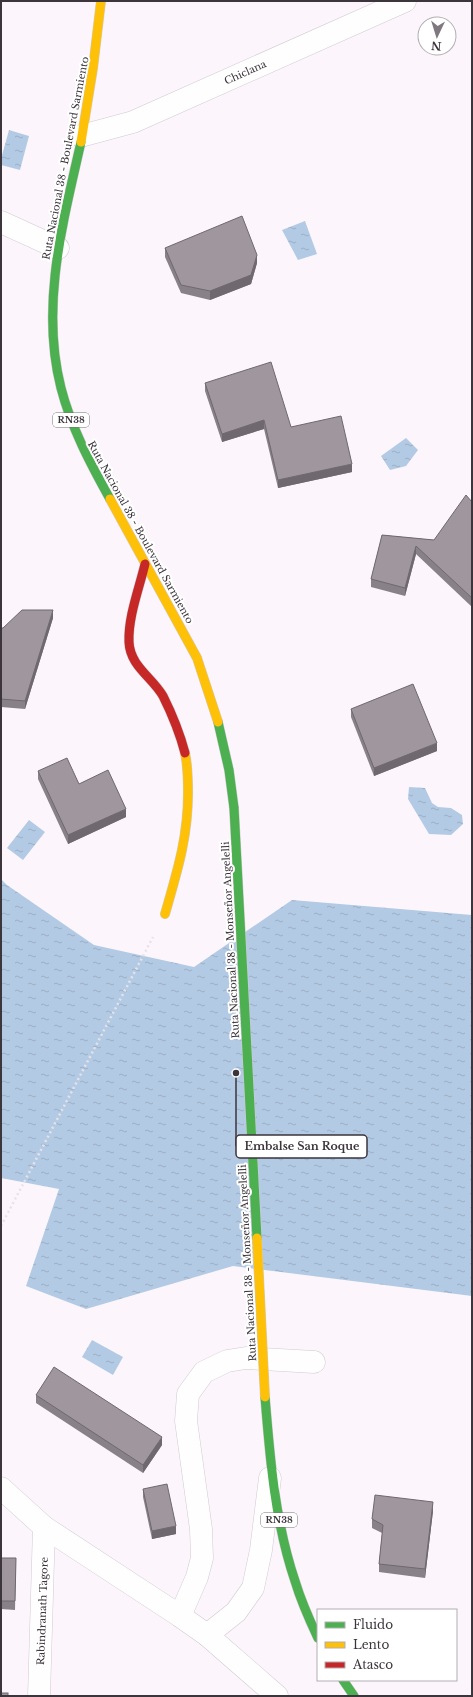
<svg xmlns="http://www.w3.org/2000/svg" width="473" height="1697" font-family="'Libre Baskerville',serif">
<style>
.water{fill:url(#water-ripples)}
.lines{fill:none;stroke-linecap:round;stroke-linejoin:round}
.street-casing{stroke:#d0cacf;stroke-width:23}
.fast-casing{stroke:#d0cacf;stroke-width:10}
.slow-casing{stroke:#d0cacf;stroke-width:10}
.jam-casing{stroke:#d0cacf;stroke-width:10}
.path{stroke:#e6e3e6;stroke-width:2.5;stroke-dasharray:2 3;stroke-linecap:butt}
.street{stroke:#fffeff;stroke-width:22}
.fast{stroke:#4caf50;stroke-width:9}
.slow{stroke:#ffc107;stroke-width:9}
.jam{stroke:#c62828;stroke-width:9}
.fast-bridge-casing{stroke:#d0cacf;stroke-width:10;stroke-linecap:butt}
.slow-bridge-casing{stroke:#d0cacf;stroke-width:10;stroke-linecap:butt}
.fast-bridge{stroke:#4caf50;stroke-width:9}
.slow-bridge{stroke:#ffc107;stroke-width:9}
.wall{fill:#898188}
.shaded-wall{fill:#6f696f}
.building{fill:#9f969e;stroke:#6f696f}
.labels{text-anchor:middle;stroke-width:4;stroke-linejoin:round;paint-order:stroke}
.shield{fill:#fff;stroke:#767276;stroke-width:1}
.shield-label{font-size:9px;font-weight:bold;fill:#3c353c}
.street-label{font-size:10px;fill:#3c353c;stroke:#fff}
.leader{fill:none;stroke:#3c353c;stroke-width:1.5}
.callout-dot{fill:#3c353c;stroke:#fff;stroke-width:1.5}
.callout{fill:#fff;stroke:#3c353c;stroke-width:1.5}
.callout-label{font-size:11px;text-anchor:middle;font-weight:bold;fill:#3c353c}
</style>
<defs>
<pattern id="water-ripples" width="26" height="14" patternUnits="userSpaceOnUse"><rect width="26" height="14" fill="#b3cae5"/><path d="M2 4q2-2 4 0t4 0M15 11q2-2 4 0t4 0" fill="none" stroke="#9baec5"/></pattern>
</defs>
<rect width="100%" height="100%" fill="#fcf6fc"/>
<g class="water">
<polygon points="9,130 29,136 20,170 1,165 1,159"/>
<polygon points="305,221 317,254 298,260 282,230"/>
<polygon points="406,438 418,450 406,466 390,470 381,456"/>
<polygon points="409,787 425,788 432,803 438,807 451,808 462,815 463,824 451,835 429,834 408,799"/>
<polygon points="29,820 45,832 23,860 7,848"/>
<polygon points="1,879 7,885 94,945 194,967 292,900 472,915 472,1296 233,1266 86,1309 26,1286 59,1189 1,1178"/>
<polygon points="92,1340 123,1357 113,1375 82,1357"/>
</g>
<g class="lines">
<g class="street-casing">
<g id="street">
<polyline points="81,136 133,122 405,1"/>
<polyline points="1,222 58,248"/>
<polyline points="1,1488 44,1527 180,1616 207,1635 277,1696"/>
<polyline points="180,1616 197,1577 202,1558 201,1529 186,1421 188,1394 204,1372 227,1361 246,1358 314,1362"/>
<polyline points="207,1635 236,1612 253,1588 261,1550 270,1478"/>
<polyline points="39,1696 44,1527"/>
</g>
</g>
<g class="fast-casing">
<g id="fast">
<path d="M81 142C63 222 40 306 61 388 71 427 90 463 110 499"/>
<polyline points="218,722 229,770 234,808"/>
<path d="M265 1397C270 1459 275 1522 295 1581 301 1601 309 1619 318 1638"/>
<polyline points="343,1680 354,1696"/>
</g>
</g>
<g class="slow-casing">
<g id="slow">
<polyline points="81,142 93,68 101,1"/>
<polyline points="110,499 197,658 218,722"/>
<path d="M165 914C177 872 188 838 188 793 188 779 188 767 185 753"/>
</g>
</g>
<g class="jam-casing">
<path id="jam" d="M145 564C139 589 128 617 129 642 130 666 152 677 163 696 172 714 180 734 185 753"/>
</g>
<polyline class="path" points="1,1226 153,937"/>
<use href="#street" class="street"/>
<use href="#fast" class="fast"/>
<use href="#slow" class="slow"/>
<use href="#jam" class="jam"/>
<g class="fast-bridge-casing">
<polyline id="fast-bridge" points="234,808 257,1238"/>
</g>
<g class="slow-bridge-casing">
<polyline id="slow-bridge" points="257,1238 265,1397"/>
</g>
<use href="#fast-bridge" class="fast-bridge"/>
<use href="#slow-bridge" class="slow-bridge"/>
</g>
<g class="wall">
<polygon points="165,248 257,263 251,284 210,300 181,293 165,257"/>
<polygon points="205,383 291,427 352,472 278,488 264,429 222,442 205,391"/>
<polygon points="472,502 472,607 416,554 405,596 371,587 371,579 382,535 434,540"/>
<polygon points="53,618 25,709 1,707 1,628 3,628"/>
<polygon points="351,709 437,751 374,776 351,717"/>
<polygon points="38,771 126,817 68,844 38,779"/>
<polygon points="36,1395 162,1445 143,1473 36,1403"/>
<polygon points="143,1489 176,1534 152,1539 143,1497"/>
<polygon points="433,1511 425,1578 379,1572 379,1564 382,1533 372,1528 372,1519"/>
<polygon points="1,1558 16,1558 15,1610 1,1609"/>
</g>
<g class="shaded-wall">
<polygon points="257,255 257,263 251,284 210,300 210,291"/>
<polygon points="264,420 264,429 222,442 222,434"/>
<polygon points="352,464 352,472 278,488 278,480"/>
<polygon points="416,546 416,554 405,596 405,588"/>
<polygon points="53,610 53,618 25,709 25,701"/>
<polygon points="437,743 437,751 374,776 374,768"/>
<polygon points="126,809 126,817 68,844 68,835"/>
<polygon points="162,1437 162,1445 143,1473 143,1465"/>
<polygon points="433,1502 433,1511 425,1578 425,1569"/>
<polygon points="176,1526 176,1534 152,1539 152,1531"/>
</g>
<g class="building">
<polygon points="242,216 257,255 251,275 210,291 181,285 165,248"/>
<polygon points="271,362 291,427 341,416 352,464 278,480 264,420 222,434 205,383"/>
<polygon points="466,495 472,502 472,598 416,546 405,588 371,579 382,535 434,540"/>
<polygon points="22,610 53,610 25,701 1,699 1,628 3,628"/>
<polygon points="413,684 437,743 374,768 351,709"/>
<polygon points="67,758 79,784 108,770 126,809 68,835 38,771"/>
<polygon points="54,1367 162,1437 143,1465 36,1395"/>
<polygon points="167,1484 176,1526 152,1531 143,1489"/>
<polygon points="375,1495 433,1502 425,1569 379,1564 383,1525 372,1519"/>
<polygon points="1,1558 16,1558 15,1601 1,1601"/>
<rect x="1" y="1693" width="7" height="3"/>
</g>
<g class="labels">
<g class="shield">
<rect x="53" y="413" width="36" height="14" rx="3"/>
<rect x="261" y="1513" width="36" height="14" rx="3"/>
</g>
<g class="shield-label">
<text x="71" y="423">RN38</text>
<text x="279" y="1523">RN38</text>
</g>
<g class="street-label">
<text transform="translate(245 72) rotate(-24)" y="4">Chiclana</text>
<text transform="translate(65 158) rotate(-79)" y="4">Ruta Nacional 38 - Boulevard Sarmiento</text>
<text transform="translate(141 532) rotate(61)" y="4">Ruta Nacional 38 - Boulevard Sarmiento</text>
<text transform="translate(230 940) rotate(-93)" y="4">Ruta Nacional 38 - Monseñor Angelelli</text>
<text transform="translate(247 1263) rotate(-93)" y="4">Ruta Nacional 38 - Monseñor Angelelli</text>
<text transform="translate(42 1611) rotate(-88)" y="4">Rabindranath Tagore</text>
</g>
</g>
<path class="leader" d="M236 1073L236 1146"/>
<circle class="callout-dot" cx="236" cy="1073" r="4"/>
<rect class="callout" x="236" y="1135" width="131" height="23" rx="4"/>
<g class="callout-label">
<text x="302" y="1150">Embalse San Roque</text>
</g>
<rect width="473" height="1697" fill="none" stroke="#3c353c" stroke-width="4"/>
<rect x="317" y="1609" width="140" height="72" fill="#ffffff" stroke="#b1aeb1"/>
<rect x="325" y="1622" width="20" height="6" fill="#4caf50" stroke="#b1aeb1"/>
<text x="353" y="1629" font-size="12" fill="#3c353c">Fluido</text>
<rect x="325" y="1642" width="20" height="6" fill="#ffc107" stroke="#b1aeb1"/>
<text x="353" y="1649" font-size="12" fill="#3c353c">Lento</text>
<rect x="325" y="1662" width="20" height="6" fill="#c62828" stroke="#b1aeb1"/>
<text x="353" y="1669" font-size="12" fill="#3c353c">Atasco</text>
<g transform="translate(437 36) rotate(184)"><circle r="19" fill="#ffffff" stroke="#b1aeb1"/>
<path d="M0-3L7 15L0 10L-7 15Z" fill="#7f797f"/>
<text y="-6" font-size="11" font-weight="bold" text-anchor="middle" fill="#3c353c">N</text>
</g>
</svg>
